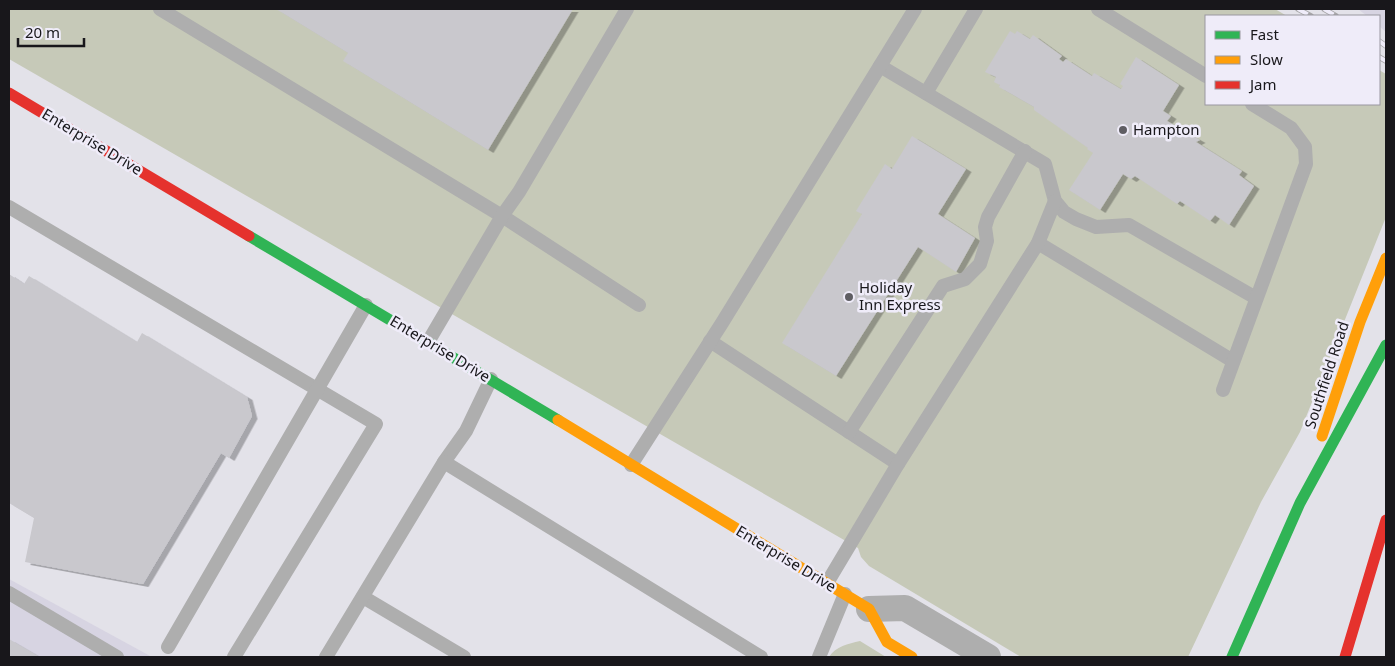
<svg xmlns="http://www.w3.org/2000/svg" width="1395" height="666" font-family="'Noto Sans',sans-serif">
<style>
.built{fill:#d7d4e2}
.green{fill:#c6c9b8}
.building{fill:#c9c8cd;filter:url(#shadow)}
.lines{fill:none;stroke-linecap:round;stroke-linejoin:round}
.lane{stroke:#aeaeae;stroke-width:14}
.street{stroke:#aeaeae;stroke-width:26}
.fast{stroke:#30b455;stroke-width:11}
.slow{stroke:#ff9f0a;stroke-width:11}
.jam{stroke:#e5322d;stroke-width:11}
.rail-casing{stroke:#a7a6a8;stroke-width:5.5}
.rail{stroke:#efecf9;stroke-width:4;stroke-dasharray:11;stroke-linecap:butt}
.poi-dot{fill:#5f5e63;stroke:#efecf9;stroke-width:2}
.labels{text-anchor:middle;stroke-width:5;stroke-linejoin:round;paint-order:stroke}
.poi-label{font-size:15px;fill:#18171b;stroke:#efecf9;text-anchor:start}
.street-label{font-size:15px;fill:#18171b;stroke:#efecf9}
</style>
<defs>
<filter id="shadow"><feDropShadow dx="5.5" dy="3" stdDeviation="0" flood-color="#0004"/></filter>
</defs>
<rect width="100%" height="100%" fill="#e3e2e9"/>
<g class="built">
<polygon points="1358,9 1386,9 1386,32 1379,26 1379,16 1367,16"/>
<polygon points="9,579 152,657 9,657"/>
</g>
<g class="green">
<polygon points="9,9 1275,9 1287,16 1206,16 1206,104 1379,104 1379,70 1386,74 1386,217 1300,432 1261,502 1188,657 1021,657 869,566 861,557 858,548 9,59"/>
<path d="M860 641 886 657H829C836 646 848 644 860 641Z"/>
</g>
<g class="building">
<polygon points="276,9 573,9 488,150 343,61 348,53"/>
<polygon points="1010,31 1015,34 1017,31 1030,39 1033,35 1062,56 1059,59 1063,62 1066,59 1092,76 1094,73 1121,89 1123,86 1120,84 1136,57 1179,85 1163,111 1171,116 1167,121 1200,140 1196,142 1242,171 1239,175 1254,186 1229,225 1215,215 1210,221 1180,201 1177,204 1135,176 1131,179 1123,174 1100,210 1069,190 1093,153 1087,149 1088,148 1034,110 1034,107 999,87 1000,85 994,82 996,77 985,72"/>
<polygon points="912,136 966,169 938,214 975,238 956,272 918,247 836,376 782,343 862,214 856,211 885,164 892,169"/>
<polygon points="9,274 24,284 29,276 137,342 142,333 247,397 252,416 229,458 221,453 143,584 25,562 34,518 9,503"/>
<polygon points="9,639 40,657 9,657"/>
</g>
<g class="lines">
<g class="lane">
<polyline points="160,9 502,216 639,305"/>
<polyline points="1098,9 1206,76"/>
<polyline points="880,66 1045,164 1055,201 1064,212 1076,219 1096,227 1129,225 1256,298"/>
<polyline points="926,93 976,9"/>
<polyline points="9,207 376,424 234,657"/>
<polyline points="1038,243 1233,361"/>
<polyline points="710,341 898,464"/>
<polyline points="428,342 502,216 519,192 627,9"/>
<polyline points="1223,390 1306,164 1305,147 1291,128 1252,104"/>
<polyline points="849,432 943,286 965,279 980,264 987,241 985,227 988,217 1025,151"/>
<polyline points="444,462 466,431 491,379"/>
<polyline points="631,465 722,323 915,9"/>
<polyline points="827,583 898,464 1038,243 1055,201"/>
<polyline points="9,593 117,657"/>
<polyline points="363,597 464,657"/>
<polyline points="168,647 366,305"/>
<polyline points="326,657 444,462 761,657"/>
<polyline points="819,657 845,594"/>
</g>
<polyline class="street" points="869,609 905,608 988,657"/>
<g class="fast">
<polyline points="249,236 558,420"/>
<polyline points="1232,657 1300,503 1386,345"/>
</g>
<g class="slow">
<polyline points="558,420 869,609 887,642 912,657"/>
<polyline points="1322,436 1360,322 1386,258"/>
</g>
<g class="jam">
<polyline points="9,93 249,236"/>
<polyline points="1345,657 1386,520"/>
</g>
<g class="rail-casing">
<g id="rail">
<polyline points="1298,9 1311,16"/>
<polyline points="1324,9 1336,16"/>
<polyline points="1379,41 1386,46"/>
<polyline points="1379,57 1386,61"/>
</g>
</g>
<use href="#rail" class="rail"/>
</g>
<g class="poi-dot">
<circle cx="1123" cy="130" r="5"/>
<circle cx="849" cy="297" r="5"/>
</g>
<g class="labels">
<g class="poi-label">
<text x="1133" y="135">Hampton</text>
<text x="859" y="293">Holiday<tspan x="859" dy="17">Inn Express</tspan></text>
</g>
<g class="street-label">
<text transform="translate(92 142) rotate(31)" y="5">Enterprise Drive</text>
<text transform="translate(440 349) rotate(31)" y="5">Enterprise Drive</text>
<text transform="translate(1327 375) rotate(-72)" y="5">Southfield Road</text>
<text transform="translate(786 559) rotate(31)" y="5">Enterprise Drive</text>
</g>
</g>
<rect width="1395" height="666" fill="none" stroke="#18171b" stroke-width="20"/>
<rect x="1205" y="15" width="175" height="90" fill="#efecf9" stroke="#9997a0"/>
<rect x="1215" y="31" width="25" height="8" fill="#30b455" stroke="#9997a0"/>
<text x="1250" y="40" font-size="15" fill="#18171b">Fast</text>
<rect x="1215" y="56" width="25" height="8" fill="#ff9f0a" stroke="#9997a0"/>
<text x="1250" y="65" font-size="15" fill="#18171b">Slow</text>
<rect x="1215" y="81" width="25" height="8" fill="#e5322d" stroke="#9997a0"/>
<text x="1250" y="90" font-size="15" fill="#18171b">Jam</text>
<path d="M18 38v8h66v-8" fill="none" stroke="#18171b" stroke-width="2.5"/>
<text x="25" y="38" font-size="15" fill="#18171b" stroke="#efecf9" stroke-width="4" paint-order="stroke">20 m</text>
</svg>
